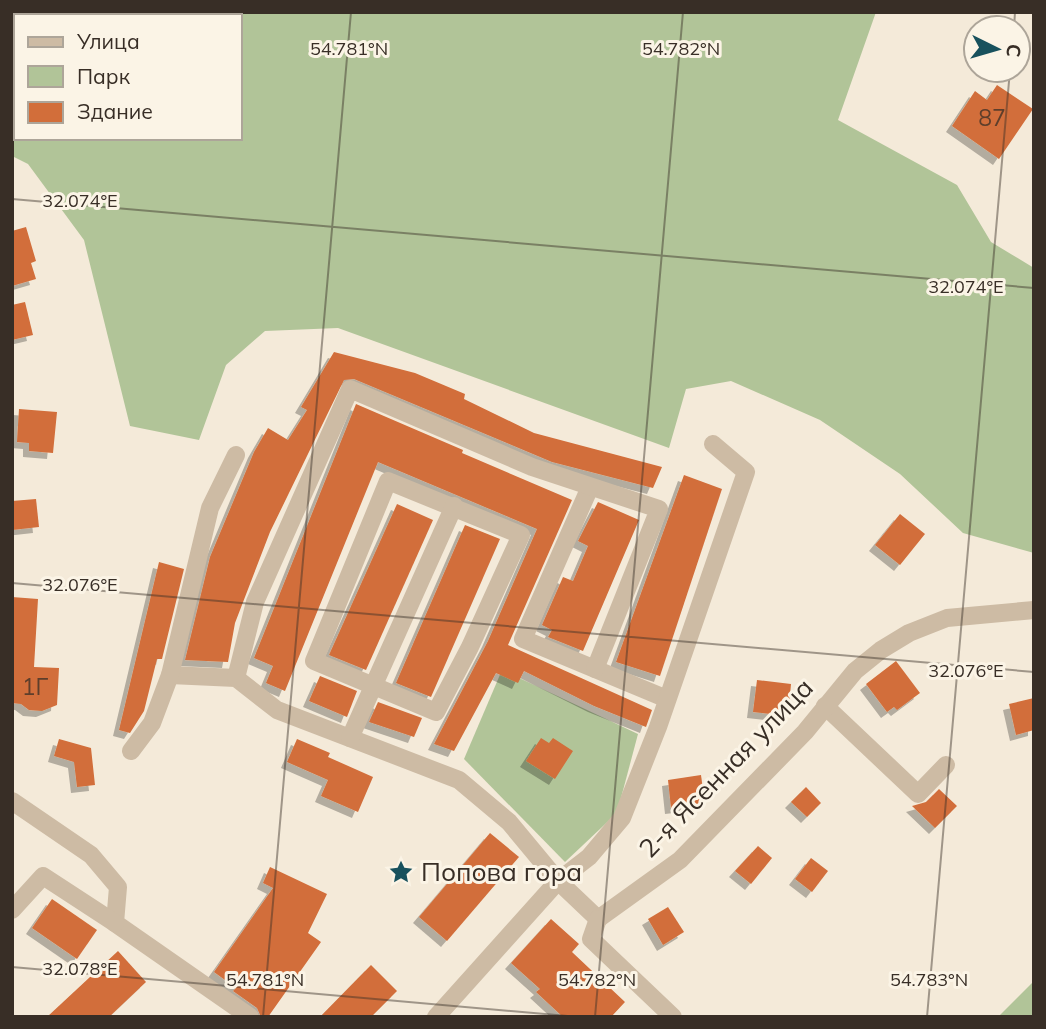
<svg xmlns="http://www.w3.org/2000/svg" width="1046" height="1029" font-family="Mulish,sans-serif">
<style>
.green{fill:#b1c498;fill-rule:evenodd}
.building{fill:#d26e3a;filter:url(#shadow)}
.lines{fill:none;stroke-linecap:round;stroke-linejoin:round}
.minor{stroke:#cdbba4;stroke-width:18}
.ticks{fill:none;stroke:#382e26;stroke-width:2;stroke-opacity:0.45}
.labels{text-anchor:middle;stroke-width:6;stroke-linejoin:round;paint-order:stroke}
.number-label{font-size:23px;fill:#5e3e2b}
.street-label{font-size:26px;fill:#382e26;stroke:#fbf4e6}
.poi-label{font-size:26px;fill:#382e26;stroke:#fbf4e6;text-anchor:start}
.ticks-label{font-size:18px;text-anchor:middle;fill:#382e26;stroke:#fbf4e6;stroke-width:6;stroke-linejoin:round;paint-order:stroke}
</style>
<defs>
<filter id="shadow"><feDropShadow dx="-6" dy="6" stdDeviation="0" flood-color="#0004"/></filter>
</defs>
<rect width="100%" height="100%" fill="#f4ead9"/>
<g class="green">
<path d="M12 12H876L838 120 957 185 991 242 1034 268V553L963 533 900 474 820 420 731 381 686 389 669 448 338 328 265 331 226 365 199 440 130 426 84 240 28 164 12 156ZM16 16H240V138H16Z"/>
<polygon points="502,670 638,734 617,813 565,862 464,759"/>
<polygon points="1034,981 1034,1017 998,1017"/>
</g>
<g class="building">
<polygon points="997,85 1033,109 999,159 952,126 975,91 987,100"/>
<polygon points="26,227 36,261 31,263 36,279 12,286 12,231"/>
<polygon points="25,302 33,335 12,340 12,305"/>
<polygon points="334,352 415,373 465,394 464,399 534,433 662,467 653,488 552,462 354,379 344,380 270,532 235,623 228,662 185,660 210,557 254,452 268,428 288,440 307,410 301,407"/>
<polygon points="356,404 463,450 462,453 572,500 508,645 652,710 646,727 594,706 524,671 518,683 496,673 454,751 434,744 488,641 537,529 378,462 285,691 266,683 273,666 254,658"/>
<polygon points="19,409 57,412 53,453 29,451 29,443 17,442"/>
<polygon points="684,475 722,489 660,676 616,662"/>
<polygon points="36,499 39,527 12,530 12,501"/>
<polygon points="598,502 639,520 583,651 548,637 552,630 542,625 563,577 573,581 588,546 578,541"/>
<polygon points="397,504 433,520 366,670 329,655"/>
<polygon points="900,514 925,534 900,565 875,545"/>
<polygon points="465,525 500,539 431,697 396,683"/>
<polygon points="159,562 184,569 162,659 157,659 144,711 130,733 119,730"/>
<polygon points="12,597 38,599 34,667 59,668 57,705 42,711 29,710 21,704 12,703"/>
<polygon points="896,661 920,693 897,710 894,707 887,712 866,684"/>
<polygon points="320,676 357,691 347,717 309,701"/>
<polygon points="757,680 791,684 788,716 753,712"/>
<polygon points="1034,698 1034,730 1016,735 1009,704"/>
<polygon points="378,702 422,718 414,737 369,722"/>
<polygon points="541,738 549,743 553,738 573,751 555,779 526,761"/>
<polygon points="59,739 91,748 95,785 77,787 74,762 54,756"/>
<polygon points="297,739 330,753 328,757 373,777 358,812 321,796 328,780 287,762"/>
<polygon points="701,775 705,804 671,808 668,780"/>
<polygon points="806,787 821,803 807,817 791,802"/>
<polygon points="939,789 957,806 935,828 912,806 926,802"/>
<polygon points="490,833 519,857 447,941 419,917"/>
<polygon points="758,846 772,858 751,884 735,871"/>
<polygon points="811,858 828,871 812,892 795,879"/>
<polygon points="270,867 327,894 308,933 321,942 268,1017 261,1017 257,1008 233,991 236,988 214,972 273,888 263,883"/>
<polygon points="52,899 97,930 77,959 32,928"/>
<polygon points="668,907 684,932 663,945 648,919"/>
<polygon points="551,919 579,944 572,952 625,1002 611,1017 563,1017 536,992 540,989 511,963"/>
<polygon points="118,951 146,982 109,1017 47,1017"/>
<polygon points="371,965 397,991 371,1017 320,1017"/>
</g>
<g class="lines">
<g class="minor">
<polygon points="388,481 521,535 470,647 436,712 314,661"/>
<polyline points="590,487 523,639 667,699"/>
<polyline points="170,675 236,678 277,710 459,780 509,822 558,881 598,919"/>
<polyline points="236,678 255,602 350,389 532,467 659,509 595,669"/>
<polyline points="825,706 918,794 946,765"/>
<polyline points="350,738 454,506"/>
<polyline points="131,751 152,723 170,675 210,508 236,455"/>
<polyline points="12,801 91,855 118,887 115,923 250,1017"/>
<polyline points="12,910 43,876 115,923"/>
<polyline points="598,919 680,860 805,732 855,671 881,650 909,633 947,618 1034,610"/>
<polyline points="598,919 591,939 673,1017"/>
<polyline points="436,1017 558,881 589,857 622,818 658,727 746,472 713,444"/>
</g>
</g>
<path class="ticks" d="M18 16 19 12M1014 28 1015 12M12 85 16 45M12 199 1034 288M12 583 1034 672M12 967 579 1017M263 1017 351 12M595 1017 683 12M927 1017 1010 70"/>
<defs>
<g id="sight-bare" transform="scale(1.89)"><path d="M0-6L1.8-2.2L6-1.7L2.9 1.2L3.7 5.4L0 3.3L-3.7 5.4L-2.9 1.2L-6-1.7L-1.8-2.2Z" fill="#18515d" stroke="#fbf4e6" stroke-width="2.5" paint-order="stroke"/></g>
</defs>
<g fill-rule="evenodd">
<use href="#sight-bare" x="401" y="872"/>
</g>
<g class="labels">
<g class="number-label">
<text x="992" y="126">87</text>
<text x="35" y="695">1Г</text>
</g>
<g class="street-label">
<text transform="translate(726 768) rotate(-46)" y="9">2-я Ясенная улица</text>
</g>
<g class="poi-label">
<text x="421" y="881">Попова гора</text>
</g>
</g>
<g class="ticks-label">
<text x="349" y="55">54.781°N</text>
<text x="681" y="55">54.782°N</text>
<text x="80" y="207">32.074°E</text>
<text x="966" y="293">32.074°E</text>
<text x="80" y="591">32.076°E</text>
<text x="966" y="677">32.076°E</text>
<text x="80" y="975">32.078°E</text>
<text x="265" y="986">54.781°N</text>
<text x="597" y="986">54.782°N</text>
<text x="929" y="986">54.783°N</text>
</g>
<rect width="1046" height="1029" fill="none" stroke="#382e26" stroke-width="28"/>
<rect x="14" y="14" width="228" height="126" fill="#fbf4e6" stroke="#ada599" stroke-width="2"/>
<rect x="28" y="37" width="35" height="10" fill="#cdbba4" stroke="#ada599" stroke-width="2"/>
<text x="77" y="49" font-size="21" fill="#382e26">Улица</text>
<rect x="28" y="66" width="35" height="21" fill="#b1c498" stroke="#ada599" stroke-width="2"/>
<text x="77" y="84" font-size="21" fill="#382e26">Парк</text>
<rect x="28" y="102" width="35" height="21" fill="#d26e3a" stroke="#ada599" stroke-width="2"/>
<text x="77" y="119" font-size="21" fill="#382e26">Здание</text>
<g transform="translate(997 49) rotate(95)"><circle r="33" fill="#fbf4e6" stroke="#ada599" stroke-width="2"/>
<path d="M0-5L12 26L0 18L-12 26Z" fill="#18515d"/>
<text y="-10" font-size="19" font-weight="bold" text-anchor="middle" fill="#382e26">С</text>
</g>
</svg>
